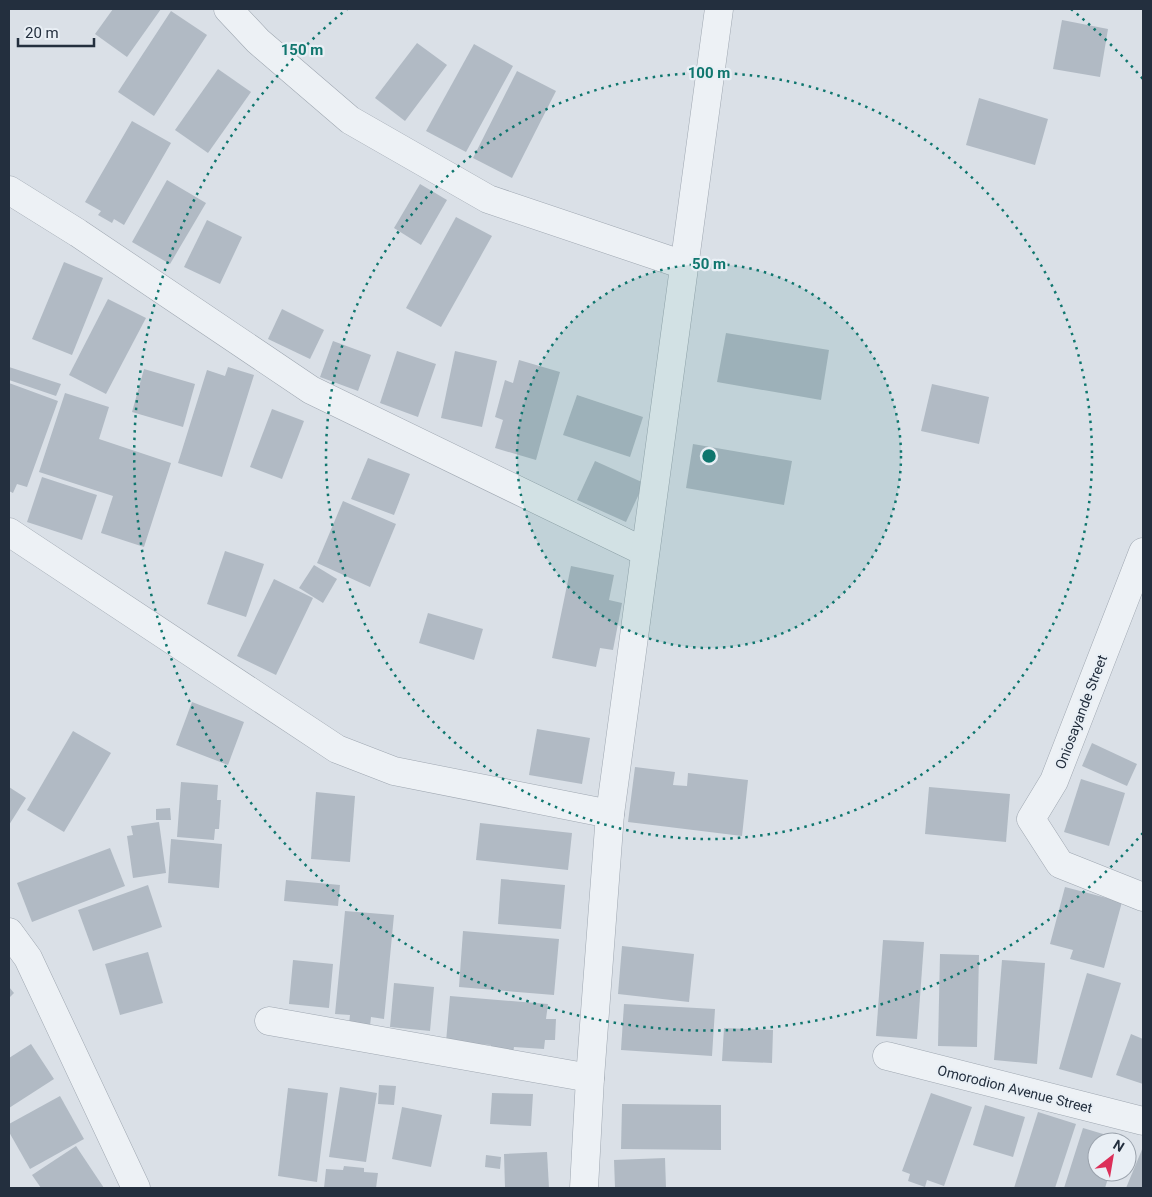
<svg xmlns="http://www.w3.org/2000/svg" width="1152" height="1197" font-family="Roboto,sans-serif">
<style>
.building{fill:#b1bac4}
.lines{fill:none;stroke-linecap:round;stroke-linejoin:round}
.minor-casing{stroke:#9fa7b1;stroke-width:29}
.minor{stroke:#edf1f5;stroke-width:28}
.ring{fill:none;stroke:#0f766e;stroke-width:2.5;stroke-dasharray:2.5 5}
.labels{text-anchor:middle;stroke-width:4.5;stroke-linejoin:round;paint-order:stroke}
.street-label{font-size:14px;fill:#232f3e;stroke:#e9eff5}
.centre{fill:#0f766e;stroke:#e9eff5;stroke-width:2.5}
.ring-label{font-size:15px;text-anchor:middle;font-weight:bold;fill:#0f766e;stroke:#e9eff5;stroke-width:4.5;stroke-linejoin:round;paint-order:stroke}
</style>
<rect width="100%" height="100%" fill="#dae0e7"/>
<g class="building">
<polygon points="113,9 161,9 127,57 95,34"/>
<polygon points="171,11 207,35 154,116 118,92"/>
<polygon points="1062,20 1108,29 1100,77 1053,69"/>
<polygon points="417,43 447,65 405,121 375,98"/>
<polygon points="474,44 513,66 466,152 426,131"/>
<polygon points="218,69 251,92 208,153 175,130"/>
<polygon points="517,71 556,91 512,178 473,158"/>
<polygon points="979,98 1048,119 1035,165 966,145"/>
<polygon points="132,121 171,143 124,225 114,219 112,223 98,215 101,211 85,202"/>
<polygon points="167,180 206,203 170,264 132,242"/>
<polygon points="420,184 447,200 421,245 394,228"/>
<polygon points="456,217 492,236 441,327 406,308"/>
<polygon points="207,220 242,237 220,284 184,267"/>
<polygon points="64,262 103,278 72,355 32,339"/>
<polygon points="108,299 146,318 106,394 69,375"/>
<polygon points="282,309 324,330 310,359 268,339"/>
<polygon points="726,333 829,350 821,400 717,382"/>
<polygon points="333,341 371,355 358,391 320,377"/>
<polygon points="397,351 436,364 418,417 380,403"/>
<polygon points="455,351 497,361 482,427 441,418"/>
<polygon points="519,360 560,372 536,460 495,448 503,420 495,417 505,380 513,383"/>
<polygon points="9,367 61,384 56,396 9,380"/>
<polygon points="228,367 254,375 222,477 178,463 207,370 225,376"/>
<polygon points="144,369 195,384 183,427 132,412"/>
<polygon points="9,383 58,401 27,487 17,484 13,493 9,491"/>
<polygon points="932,384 989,397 979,444 921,431"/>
<polygon points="65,393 109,407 99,439 171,463 144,547 101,533 113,496 39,472"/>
<polygon points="577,395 643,417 630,457 563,435"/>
<polygon points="272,409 304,421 282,479 250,467"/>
<polygon points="693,444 792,461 784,505 686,488"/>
<polygon points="368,458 410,474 394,515 351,499"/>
<polygon points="595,461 644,483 626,522 577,500"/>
<polygon points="42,477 97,495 82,540 27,522"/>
<polygon points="343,501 396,524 370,587 317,563"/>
<polygon points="225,551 264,564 246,617 207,604"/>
<polygon points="314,565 337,579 323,603 299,588"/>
<polygon points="571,566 614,575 609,600 622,603 613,650 600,648 596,667 552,658"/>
<polygon points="274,579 313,598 276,675 237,656"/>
<polygon points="428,613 483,629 474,660 419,643"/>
<polygon points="192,702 244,722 228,765 176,745"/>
<polygon points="537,729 590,738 582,784 529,775"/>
<polygon points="73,731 111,753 64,832 27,810"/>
<polygon points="1092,743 1137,764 1127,786 1082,766"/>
<polygon points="635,767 675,772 673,785 687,786 688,773 748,780 742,836 628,822"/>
<polygon points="1081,779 1125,793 1109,846 1064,832"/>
<polygon points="181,782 218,785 217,800 221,800 219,829 215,829 214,840 177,837"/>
<polygon points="9,787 26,798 9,825"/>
<polygon points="929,787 1010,794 1006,842 925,834"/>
<polygon points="316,792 355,796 350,862 311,859"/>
<polygon points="170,808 171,820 156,820 156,809"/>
<polygon points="159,822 166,873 133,878 127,836 133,835 131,826"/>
<polygon points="480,823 572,833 568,870 476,860"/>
<polygon points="171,839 222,844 219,888 168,883"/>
<polygon points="110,848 125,886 32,922 17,883"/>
<polygon points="501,879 565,885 561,929 498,924"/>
<polygon points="286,880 340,885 338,906 284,901"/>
<polygon points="148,885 162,927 93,951 78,910"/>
<polygon points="1065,887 1122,902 1104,968 1070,959 1073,950 1050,944"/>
<polygon points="345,911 394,915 384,1019 371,1017 370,1026 349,1024 350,1015 335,1014"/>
<polygon points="463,931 559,939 554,995 459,987"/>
<polygon points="883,940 924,942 917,1039 876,1036"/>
<polygon points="622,946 694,954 689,1002 618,994"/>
<polygon points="148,952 163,1003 120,1015 105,964"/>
<polygon points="940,954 979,955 977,1047 938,1046"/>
<polygon points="293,960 333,964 329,1008 289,1004"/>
<polygon points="1002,960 1045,963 1037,1064 994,1060"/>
<polygon points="1087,973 1121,983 1092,1078 1059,1069"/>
<polygon points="394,983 434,987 430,1031 390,1027"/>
<polygon points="9,987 14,993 9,998"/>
<polygon points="450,996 548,1004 546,1019 556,1019 555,1040 545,1040 544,1049 514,1047 513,1053 490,1051 491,1045 446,1042"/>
<polygon points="624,1004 715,1009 712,1056 621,1050"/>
<polygon points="724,1028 773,1030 772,1063 722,1061"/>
<polygon points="1131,1034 1143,1039 1143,1084 1116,1075"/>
<polygon points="31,1044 54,1079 9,1108 9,1058"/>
<polygon points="379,1085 396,1086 394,1105 378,1104"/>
<polygon points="340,1087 377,1093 366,1162 329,1157"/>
<polygon points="288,1088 328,1093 317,1182 278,1176"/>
<polygon points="492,1093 533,1094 531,1126 490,1124"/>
<polygon points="931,1093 972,1107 944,1186 927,1180 925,1187 908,1181 910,1174 902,1171"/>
<polygon points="60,1096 84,1139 30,1169 9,1132 9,1124"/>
<polygon points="622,1104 721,1105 721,1150 621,1149"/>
<polygon points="985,1105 1025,1117 1013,1157 973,1145"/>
<polygon points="402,1107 442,1115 431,1167 392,1159"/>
<polygon points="1038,1112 1076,1124 1055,1188 1014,1188"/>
<polygon points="1083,1128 1120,1139 1119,1142 1097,1142 1097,1172 1110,1172 1105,1188 1064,1188"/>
<polygon points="76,1146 104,1188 41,1188 32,1175"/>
<polygon points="1143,1147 1143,1188 1126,1188"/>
<polygon points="547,1152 549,1188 505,1188 504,1154"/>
<polygon points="486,1155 501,1157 500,1169 485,1167"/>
<polygon points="665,1158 666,1188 615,1188 614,1160"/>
<polygon points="344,1166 364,1168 364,1172 378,1173 376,1188 324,1188 326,1169 343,1170"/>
</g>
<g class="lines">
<g class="minor-casing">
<g id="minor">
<polyline points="228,9 258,41 350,120 488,199 684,265"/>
<polyline points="9,190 78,233 311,390 645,552"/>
<polyline points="9,532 337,749 394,771 610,814"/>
<polyline points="1143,552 1054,781 1031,819 1060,864 1143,897"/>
<polyline points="9,932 28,958 136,1188"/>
<polyline points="269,1021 590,1078"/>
<polyline points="887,1056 1143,1121"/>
<polyline points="584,1188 590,1078 610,814 719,9"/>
</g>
</g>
<use href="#minor" class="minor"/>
</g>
<circle cx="709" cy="456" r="192" fill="#0f766e" fill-opacity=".12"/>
<g class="ring">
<circle cx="709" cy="456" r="192"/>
<circle cx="709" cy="456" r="383"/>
<path d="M1143 833A575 575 0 1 1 347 9M1071 9A575 575 0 0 1 1143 79"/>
</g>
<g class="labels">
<g class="street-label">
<text transform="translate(1081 712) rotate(-69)" y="5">Oniosayande Street</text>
<text transform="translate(1015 1089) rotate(14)" y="5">Omorodion Avenue Street</text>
</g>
</g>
<circle cx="709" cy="456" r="8" class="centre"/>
<g class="ring-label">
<text x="302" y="55">150 m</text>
<text x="709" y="78">100 m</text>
<text x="709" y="269">50 m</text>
</g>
<rect width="1152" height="1197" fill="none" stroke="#232f3e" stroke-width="20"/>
<g transform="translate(1112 1157) rotate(31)"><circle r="24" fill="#e9eff5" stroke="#9aa2ac"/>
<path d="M0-4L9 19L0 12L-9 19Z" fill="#dc2f59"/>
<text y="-8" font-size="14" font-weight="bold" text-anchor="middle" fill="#232f3e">N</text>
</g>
<path d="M18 38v8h76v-8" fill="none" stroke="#232f3e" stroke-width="2.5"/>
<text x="25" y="38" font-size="15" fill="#232f3e" stroke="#e9eff5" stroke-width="4" paint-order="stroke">20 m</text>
</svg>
